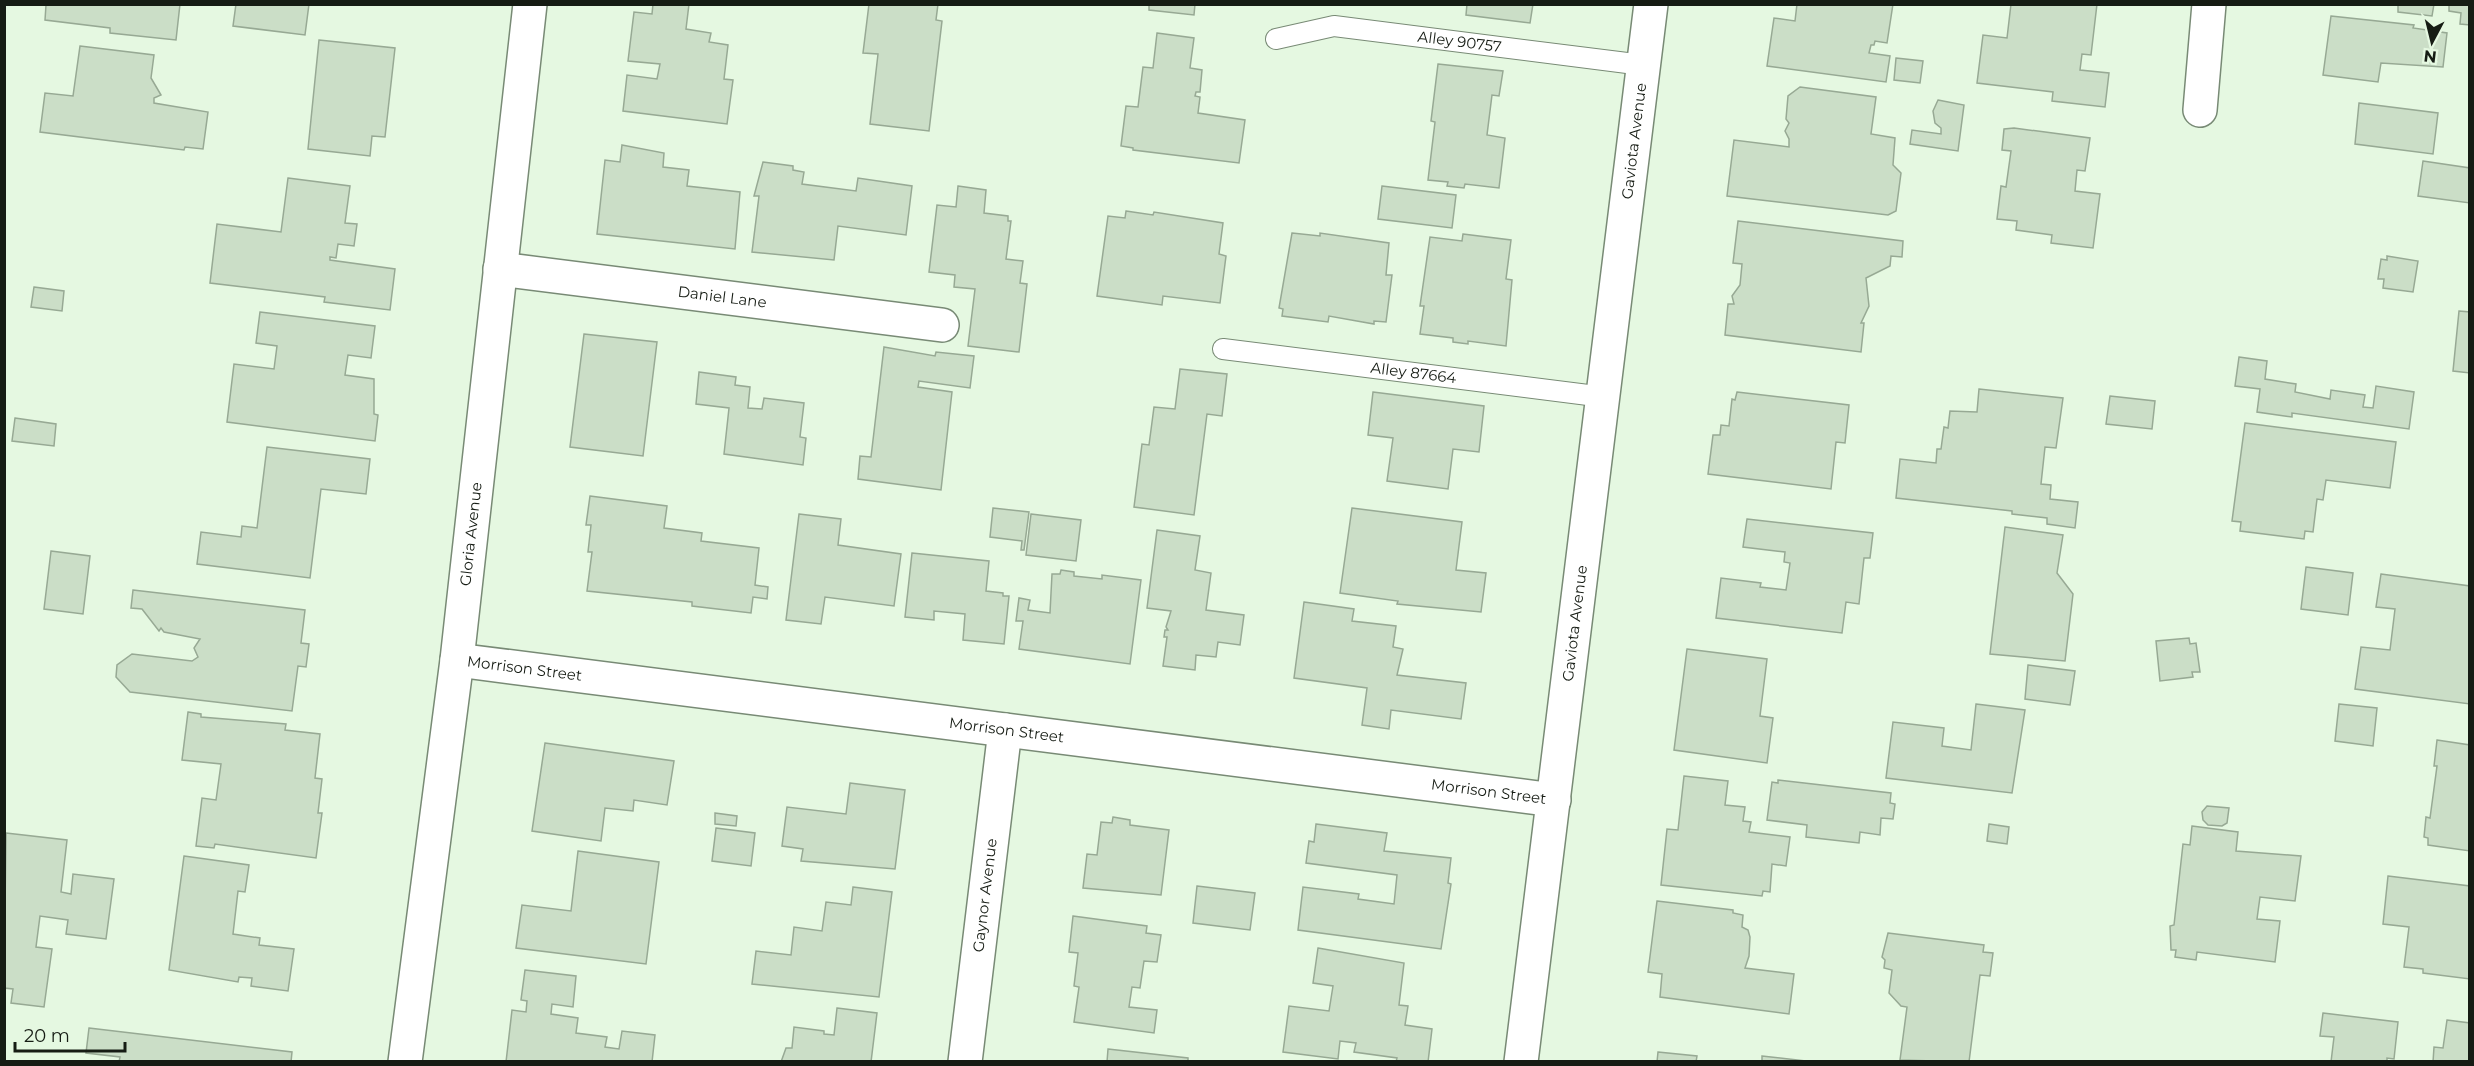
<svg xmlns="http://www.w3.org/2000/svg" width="2474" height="1066" font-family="Montserrat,sans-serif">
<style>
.building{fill:#cbdec7;stroke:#97a994;stroke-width:1.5}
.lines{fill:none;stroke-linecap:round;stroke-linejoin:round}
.service-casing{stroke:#788a75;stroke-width:22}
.minor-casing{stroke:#788a75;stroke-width:36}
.tertiary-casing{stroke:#788a75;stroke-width:36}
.service{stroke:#fff;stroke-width:20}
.minor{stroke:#fff;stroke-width:33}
.tertiary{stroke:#fff;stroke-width:33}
.labels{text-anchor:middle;stroke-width:6;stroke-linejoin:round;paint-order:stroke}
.street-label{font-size:15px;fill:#161c14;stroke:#e5f8e1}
</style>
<rect width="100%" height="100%" fill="#e5f8e1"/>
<g class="building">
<polygon points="40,4 180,4 176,40 110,33 110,28 45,20 46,5"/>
<polygon points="236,4 309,4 305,35 233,26"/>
<polygon points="653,4 689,4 686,29 711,33 709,42 728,45 724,79 733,80 727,124 623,111 627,75 657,79 660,64 628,61 634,12 652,14"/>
<polygon points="869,4 938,4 936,20 942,21 929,131 870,124 878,54 863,53"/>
<polygon points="1149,4 1195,4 1194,15 1149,10"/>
<polygon points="1467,4 1533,4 1530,23 1466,15"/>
<polygon points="1797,4 1893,4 1887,43 1875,41 1874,45 1871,45 1869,53 1890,56 1886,82 1767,66 1774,18 1795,21"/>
<polygon points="2011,4 2097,4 2091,55 2082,54 2080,70 2109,73 2105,107 2052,101 2053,92 1977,83 1983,35 2007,38"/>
<polygon points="2398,4 2434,4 2432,16 2398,12"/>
<polygon points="2449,4 2470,4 2470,25 2460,24 2461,13 2449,11"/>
<polygon points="2331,16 2414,25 2413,28 2447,33 2443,67 2381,63 2378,82 2323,75"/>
<polygon points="1157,33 1194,38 1190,68 1202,70 1200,92 1196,92 1195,96 1200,97 1198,113 1245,120 1239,163 1133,150 1133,148 1121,146 1126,106 1138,107 1143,67 1153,68"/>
<polygon points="319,40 395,48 385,137 372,136 370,156 308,149"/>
<polygon points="80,46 154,55 151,78 161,95 154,98 154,103 208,112 203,149 185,147 184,150 40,132 45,93 73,96"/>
<polygon points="1896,58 1923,61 1920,83 1894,80"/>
<polygon points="1438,64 1503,71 1499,96 1492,95 1487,135 1505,138 1499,188 1465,184 1464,188 1447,186 1448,182 1428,180 1435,122 1431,121"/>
<polygon points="1800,87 1876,97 1871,134 1895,138 1893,165 1901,173 1896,211 1888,215 1727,196 1734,140 1789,147 1789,139 1785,131 1789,123 1786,119 1788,96"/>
<polygon points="1938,100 1964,105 1958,151 1910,144 1912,130 1941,134 1941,128 1935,123 1933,111"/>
<polygon points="2359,103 2438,113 2433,154 2355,144"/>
<polygon points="2014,128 2090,138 2085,171 2077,170 2075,191 2100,194 2093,248 2051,243 2052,235 2016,230 2017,221 1997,219 2001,186 2006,187 2011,151 2002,150 2004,129"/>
<polygon points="622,145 664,153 663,167 689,170 687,186 740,192 735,249 597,234 605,160 620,162"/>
<polygon points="2423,161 2470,168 2470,203 2418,196"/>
<polygon points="763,162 793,166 793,170 804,172 802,184 856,191 858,178 912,186 906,235 838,226 834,260 752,252 759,196 754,196"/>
<polygon points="288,178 350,186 345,223 357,224 354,246 338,244 336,258 330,257 330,260 395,269 390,310 324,302 325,297 210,283 217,224 281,232"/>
<polygon points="958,186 986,190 984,213 1008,216 1008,221 1011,221 1006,259 1023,261 1020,283 1027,284 1019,352 968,346 975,289 954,287 955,275 929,272 937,205 956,207"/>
<polygon points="1382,186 1456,195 1452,228 1378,219"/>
<polygon points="1126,211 1153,215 1154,212 1223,223 1219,254 1226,256 1220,303 1163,296 1162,305 1097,296 1108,216 1125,218"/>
<polygon points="1738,221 1903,241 1902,257 1891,256 1890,266 1866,278 1869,306 1861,323 1864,323 1861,352 1725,335 1728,304 1734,304 1732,296 1740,285 1742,264 1733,263"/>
<polygon points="1292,233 1320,236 1320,233 1389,243 1386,275 1392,275 1386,322 1374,321 1374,324 1329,316 1328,322 1282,316 1283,309 1279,308"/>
<polygon points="1463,234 1511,240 1506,279 1512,280 1506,346 1468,341 1468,344 1453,342 1453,338 1420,334 1424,306 1420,306 1430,237 1462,241"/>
<polygon points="2387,256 2418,261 2413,292 2383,288 2384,279 2378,279 2381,259 2387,260"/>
<polygon points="34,287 64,291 62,311 31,307"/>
<polygon points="2459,311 2470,312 2470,373 2453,371"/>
<polygon points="260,312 375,326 371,358 348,355 345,375 374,379 374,414 378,415 375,441 227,422 234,364 274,369 277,346 256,343"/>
<polygon points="584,334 657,342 643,456 570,447"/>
<polygon points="884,347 935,356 936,352 974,356 970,388 919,381 918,387 952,392 941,490 858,479 860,456 871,457"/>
<polygon points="2239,357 2267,361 2265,379 2296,384 2295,392 2330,399 2331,390 2365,395 2363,407 2373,408 2376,386 2414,392 2409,429 2292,413 2292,417 2257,412 2260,389 2235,386"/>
<polygon points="1180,369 1227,374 1222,416 1207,414 1194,515 1134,507 1142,444 1149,445 1154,407 1175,409"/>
<polygon points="699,372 736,377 735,385 750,387 748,408 762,409 764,398 804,403 800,437 806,438 803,465 724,454 729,408 696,404"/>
<polygon points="1979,389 2063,398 2056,448 2045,447 2041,484 2051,485 2050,499 2078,502 2075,528 2047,524 2047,518 2012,514 2012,511 1896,498 1900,459 1936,463 1937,449 1941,449 1944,427 1948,428 1950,411 1977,412"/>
<polygon points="1373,392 1484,406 1479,452 1453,449 1448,489 1387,481 1393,438 1368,435"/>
<polygon points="1737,392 1849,405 1845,443 1836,442 1831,489 1708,474 1713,435 1720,435 1721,425 1729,426 1732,399 1735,400"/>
<polygon points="2110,396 2155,401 2152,429 2106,424"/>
<polygon points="15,418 56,424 54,446 12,441"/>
<polygon points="2245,423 2396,442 2390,488 2326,480 2323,500 2317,499 2313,532 2305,531 2304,539 2240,531 2241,522 2232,521"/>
<polygon points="267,447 370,459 366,494 321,489 310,578 197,564 201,532 241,537 242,526 257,528"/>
<polygon points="590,496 667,506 664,528 702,533 701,541 759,548 755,585 768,587 767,599 753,597 751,613 692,606 692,602 587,591 592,552 588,552 591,525 586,525"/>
<polygon points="993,508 1029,512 1024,550 1021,550 1022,541 990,537"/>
<polygon points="1352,508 1462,522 1456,570 1486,573 1481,612 1397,604 1398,601 1340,593"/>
<polygon points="799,514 841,519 838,545 901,554 894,606 825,597 821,624 786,620"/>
<polygon points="1031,514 1081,520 1076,561 1026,555"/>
<polygon points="1747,519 1873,533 1870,558 1864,558 1859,604 1846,602 1842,633 1716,618 1721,578 1761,583 1760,587 1786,590 1790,563 1784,562 1785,552 1743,547"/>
<polygon points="2005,527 2063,535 2057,573 2073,594 2065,661 1990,654"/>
<polygon points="1157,530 1200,536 1195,570 1211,573 1206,610 1244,615 1240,645 1218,642 1216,657 1196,655 1195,670 1163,666 1167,637 1164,637 1165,630 1168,630 1166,627 1171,611 1147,608"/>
<polygon points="51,551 90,556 83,614 44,609"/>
<polygon points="912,553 989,561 986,591 1003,593 1003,596 1009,596 1004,644 963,640 965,614 934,611 934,620 905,617"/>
<polygon points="2306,567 2353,573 2348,615 2301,609"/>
<polygon points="1061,570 1074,572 1074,576 1102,579 1102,575 1141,580 1130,664 1019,649 1023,621 1016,621 1019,598 1030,600 1028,610 1050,613 1052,574 1060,574"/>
<polygon points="2381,574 2470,586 2470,704 2355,689 2361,647 2390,650 2395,609 2376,607"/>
<polygon points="133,590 305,610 301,643 309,644 306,667 298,666 292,711 130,692 116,677 117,665 132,654 192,661 198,657 194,648 200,639 164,632 161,628 159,631 142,609 131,608"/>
<polygon points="1304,602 1354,609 1352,621 1396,626 1393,647 1403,649 1397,675 1466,683 1461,719 1391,710 1389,729 1362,725 1367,688 1294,678"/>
<polygon points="2189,638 2190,644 2196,643 2200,672 2192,672 2193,677 2160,681 2156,641"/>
<polygon points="1687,649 1767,659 1760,716 1773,718 1767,763 1674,750"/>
<polygon points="2028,665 2075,671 2070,705 2025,699"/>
<polygon points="1976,704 2025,710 2012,793 1886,778 1893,722 1944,728 1942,746 1971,750"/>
<polygon points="2339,704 2377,708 2373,746 2335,741"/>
<polygon points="188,712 201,714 201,717 286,724 285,730 320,734 315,778 322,779 318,813 322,813 316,858 215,844 214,848 196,846 202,798 216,800 221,764 182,760"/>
<polygon points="2437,740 2470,745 2470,851 2428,845 2428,838 2424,837 2426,817 2430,818 2437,766 2434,766"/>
<polygon points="545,743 674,761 667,805 634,800 633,811 605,808 601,841 532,831"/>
<polygon points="1684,776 1728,781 1725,805 1745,807 1743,821 1751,822 1749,832 1790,837 1786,866 1772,864 1770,892 1763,891 1762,896 1661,885 1667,829 1678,830"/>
<polygon points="1778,780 1891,793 1890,803 1895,804 1893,819 1881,818 1880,835 1860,832 1859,843 1806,837 1807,825 1767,820 1772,782 1778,783"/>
<polygon points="850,783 905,790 895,869 801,861 803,849 782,846 787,807 846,814"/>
<polygon points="2207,806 2229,808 2227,823 2222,826 2208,825 2203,820 2202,812"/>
<polygon points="715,813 737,816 736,826 715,824"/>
<polygon points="1113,817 1130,820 1130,825 1169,830 1161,895 1083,888 1087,854 1097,855 1101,822 1112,823"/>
<polygon points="1316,824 1387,833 1384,851 1451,858 1448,883 1451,884 1441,949 1298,930 1303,887 1359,894 1358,899 1394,904 1397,875 1306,863 1309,841 1314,842"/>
<polygon points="1989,824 2009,827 2007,844 1987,841"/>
<polygon points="2192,826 2238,832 2236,851 2301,856 2295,901 2260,897 2257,919 2280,921 2275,962 2197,952 2196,960 2175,957 2176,950 2171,950 2170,926 2174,925 2183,844 2190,845"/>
<polygon points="716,828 755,833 751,866 712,861"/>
<polygon points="6,833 67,840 61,892 71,894 73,874 114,879 106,939 66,934 68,920 40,916 36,947 52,949 44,1007 11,1003 13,989 4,988"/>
<polygon points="578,851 659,862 646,964 516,948 522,905 571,911"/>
<polygon points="184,856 249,865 245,892 238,891 233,934 260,938 259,945 294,949 288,991 251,986 252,978 239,977 238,982 169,970"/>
<polygon points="2388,876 2470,886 2470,979 2423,973 2423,969 2404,967 2409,927 2383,924"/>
<polygon points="1197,886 1255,893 1250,930 1193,923"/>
<polygon points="853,887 892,892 879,997 752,984 756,951 791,955 794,927 822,931 826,902 851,905"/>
<polygon points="1657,901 1733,910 1733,913 1743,915 1742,927 1748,930 1750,937 1749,956 1745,968 1794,974 1789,1014 1660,997 1662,974 1648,972"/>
<polygon points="1073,916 1147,926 1146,933 1161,935 1157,962 1144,961 1140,988 1132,987 1129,1007 1157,1010 1154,1033 1074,1022 1079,987 1074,986 1078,953 1069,952"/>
<polygon points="1888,933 1984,945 1983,952 1993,953 1990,976 1980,975 1969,1062 1900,1060 1907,1007 1901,1006 1889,993 1892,970 1884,968 1885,960 1882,957"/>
<polygon points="1318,948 1404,963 1399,1005 1408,1006 1405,1025 1432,1029 1428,1062 1396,1062 1397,1058 1354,1052 1356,1043 1340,1041 1338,1059 1283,1052 1289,1006 1329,1011 1333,986 1313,983"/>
<polygon points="525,970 576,976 573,1007 552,1004 551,1014 578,1018 576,1033 607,1037 605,1047 619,1049 622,1031 655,1035 652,1062 506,1062 512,1010 526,1012 527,1001 521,1000"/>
<polygon points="837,1008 877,1013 871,1062 781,1062 786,1048 792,1048 794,1027 824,1031 824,1034 834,1035"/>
<polygon points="2323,1013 2398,1022 2394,1059 2387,1058 2387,1062 2331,1062 2334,1037 2320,1036"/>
<polygon points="2447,1020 2470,1023 2470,1062 2433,1062 2434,1047 2443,1048"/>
<polygon points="89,1028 292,1052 291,1062 119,1062 120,1057 86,1053"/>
<polygon points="1108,1049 1188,1058 1188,1062 1107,1062"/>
<polygon points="1658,1052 1697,1056 1696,1062 1657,1062"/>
<polygon points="1762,1056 1806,1061 1762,1062"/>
</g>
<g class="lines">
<g class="service-casing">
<g id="service">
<path id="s1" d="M1276 39 1334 26 1643 65"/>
<path id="s2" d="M1223 349 1604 397"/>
</g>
</g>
<g class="minor-casing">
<g id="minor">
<polyline points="2200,110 2209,4"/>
<path id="s3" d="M500 269 942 325"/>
<path id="s4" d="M457 660 1554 800"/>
<path id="s5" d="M965 1062 1005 730"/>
<path id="s6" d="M1521 1062 1651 4"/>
</g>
</g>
<g class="tertiary-casing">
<g id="tertiary">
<path id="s7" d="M405 1062 457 660 530 4"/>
</g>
</g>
<use href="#service" class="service"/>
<use href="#minor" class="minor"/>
<use href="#tertiary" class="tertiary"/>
</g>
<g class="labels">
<g class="street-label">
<text dy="5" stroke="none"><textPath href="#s1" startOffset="186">Alley 90757</textPath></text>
<text dy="5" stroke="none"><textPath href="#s6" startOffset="928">Gaviota Avenue</textPath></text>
<text dy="5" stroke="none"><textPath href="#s3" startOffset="224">Daniel Lane</textPath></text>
<text dy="5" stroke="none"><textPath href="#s2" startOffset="192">Alley 87664</textPath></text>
<text dy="5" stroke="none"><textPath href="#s7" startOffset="532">Gloria Avenue</textPath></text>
<text dy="5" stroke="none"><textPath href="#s6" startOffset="442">Gaviota Avenue</textPath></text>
<text dy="5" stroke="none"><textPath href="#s4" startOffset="68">Morrison Street</textPath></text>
<text dy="5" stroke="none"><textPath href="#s4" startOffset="554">Morrison Street</textPath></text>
<text dy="5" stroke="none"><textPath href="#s4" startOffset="1040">Morrison Street</textPath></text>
<text dy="5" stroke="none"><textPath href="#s5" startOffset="168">Gaynor Avenue</textPath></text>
</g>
</g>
<rect width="2474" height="1066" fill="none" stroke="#161c14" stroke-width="12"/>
<g transform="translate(2432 42) rotate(187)" stroke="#e5f8e1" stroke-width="4.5" paint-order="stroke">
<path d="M0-4.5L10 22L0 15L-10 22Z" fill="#161c14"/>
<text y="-9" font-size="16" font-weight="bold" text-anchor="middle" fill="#161c14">N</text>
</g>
<path d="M15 1042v9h110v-9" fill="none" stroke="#161c14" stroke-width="3"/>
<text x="24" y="1042" font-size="18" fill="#161c14" stroke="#e5f8e1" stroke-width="4.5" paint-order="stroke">20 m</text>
</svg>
